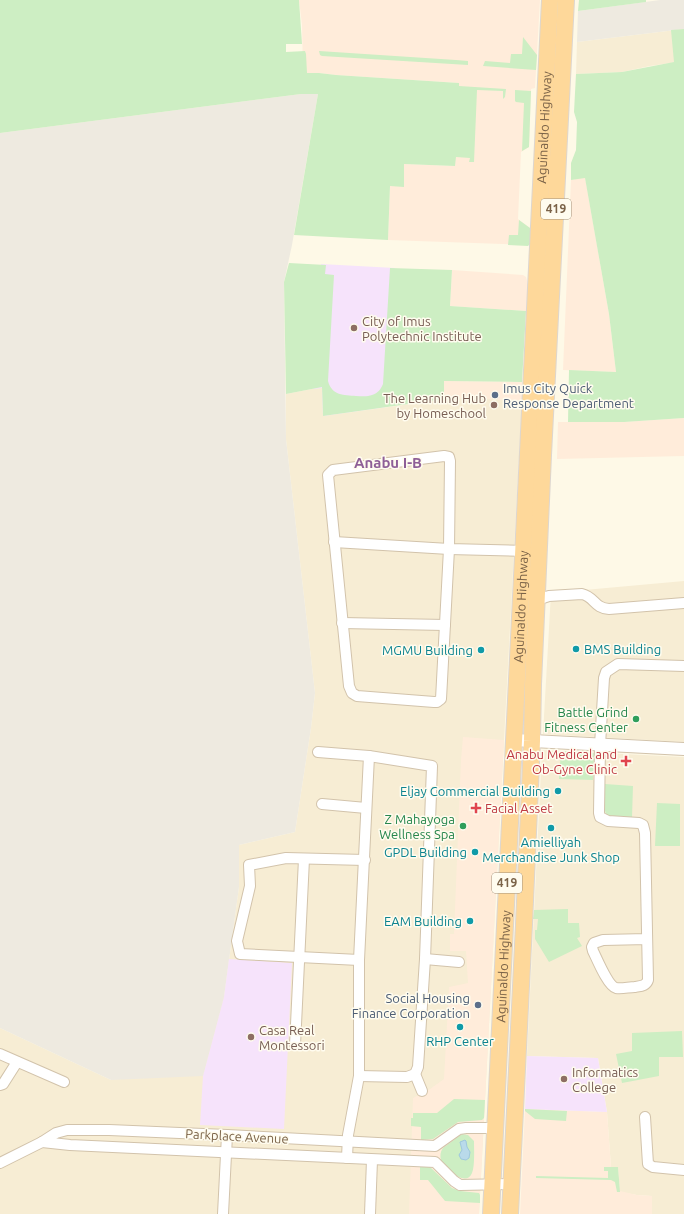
<svg xmlns="http://www.w3.org/2000/svg" width="684" height="1214" font-family="Ubuntu,sans-serif">
<style>
.residential{fill:#f7edd4}
.commercial{fill:#ffecda}
.industrial{fill:#eeeae0}
.education{fill:#f6e3fb}
.green{fill:#cdeec3}
.water{fill:#b9daea;stroke:#9ec8dd}
.lines{fill:none;stroke-linecap:round;stroke-linejoin:round}
.minor-casing{stroke:#d2c3ab;stroke-width:12}
.tertiary-casing{stroke:#d2c3ab;stroke-width:14}
.trunk-casing{stroke:#ddd6cf;stroke-width:18}
.minor{stroke:#fff;stroke-width:10}
.tertiary{stroke:#fff;stroke-width:12}
.trunk{stroke:#fed89a;stroke-width:16}
.education-dot{fill:#8d6e63;stroke:#fffcef;stroke-width:1.5}
.service-dot{fill:#5c6f8a;stroke:#fffcef;stroke-width:1.5}
.culture-dot{fill:#0f9aa8;stroke:#fffcef;stroke-width:1.5}
.leisure-dot{fill:#2e9e5b;stroke:#fffcef;stroke-width:1.5}
.health-dot{fill:#e0444e;stroke:#fffcef;stroke-width:1.5}
.labels{text-anchor:middle;stroke-width:3;stroke-linejoin:round;paint-order:stroke}
.shield{fill:#fffcef;stroke:#a3917a;stroke-width:1}
.shield-label{font-size:12px;font-weight:bold;fill:#7b6348}
.street-label{font-size:13px;fill:#7b6348;stroke:#fffcef}
.education-label{font-size:13px;fill:#785e54;stroke:#fffcef;text-anchor:start}
.service-label{font-size:13px;fill:#4e5e75;stroke:#fffcef;text-anchor:start}
.culture-label{font-size:13px;fill:#0d838f;stroke:#fffcef;text-anchor:end}
.leisure-label{font-size:13px;fill:#27864d;stroke:#fffcef;text-anchor:end}
.health-label{font-size:13px;fill:#be3a42;stroke:#fffcef;text-anchor:end}
.quarter-label{font-size:15px;font-weight:bold;fill:#8e5f97;stroke:#fffcef}
</style>
<rect width="100%" height="100%" fill="#fef9e7"/>
<g class="residential">
<polygon points="684,29 684,61 650,66 622,72 576,74 577,42"/>
<polygon points="322,387 323,416 455,398 522,400 479,1214 0,1214 0,1028 111,1080 224,997 239,887 239,845 295,832 311,728 315,693 286,439 286,394"/>
<polygon points="684,581 684,742 543,734 551,593"/>
<polygon points="542,750 684,757 684,1214 652,1214 652,1196 637,1195 620,1192 618,1167 611,1167 607,1112 598,1058 527,1056"/>
</g>
<g class="commercial">
<polygon points="299,0 540,0 535,88 531,89 529,147 521,152 518,219 530,228 529,245 388,240 390,186 404,164 455,166 459,83 336,75 319,73 307,73 303,72 302,25"/>
<polygon points="585,177 609,314 616,372 563,370 571,180"/>
<polygon points="452,270 523,275 526,277 528,284 526,311 450,306"/>
<polygon points="444,381 522,382 522,400 455,398 444,399"/>
<polygon points="684,418 684,456 557,459 558,422 624,422"/>
<polygon points="463,737 504,740 479,1214 409,1214 413,1098 430,1089 444,1079 449,987 468,983 466,951 450,951 450,934 454,934 461,760"/>
<polygon points="525,1109 607,1112 611,1167 618,1167 620,1191 637,1195 652,1196 652,1214 520,1214"/>
</g>
<g class="industrial">
<polygon points="660,0 684,0 684,29 577,42 578,11"/>
<polygon points="301,94 318,94 292,245 284,282 286,439 315,693 311,728 295,832 239,845 239,887 224,997 203,1076 111,1080 0,1028 0,133"/>
</g>
<g class="education">
<polygon points="321,264 395,268 386,407 323,416 322,388 313,389"/>
<polygon points="229,959 292,963 284,1129 200,1125 203,1076 224,997"/>
<polygon points="527,1056 598,1058 607,1112 525,1109"/>
</g>
<g class="green">
<polygon points="0,0 299,0 302,44 286,44 286,52 305,51 306,54 307,73 319,73 336,75 459,83 459,86 506,89 505,97 503,99 503,91 477,90 474,162 469,162 470,158 456,157 455,166 404,164 404,187 390,186 388,240 294,235 318,94 301,94 0,133"/>
<polygon points="579,0 646,0 646,2 578,11"/>
<polygon points="684,29 684,418 624,422 568,422 569,370 616,372 609,314 585,178 571,180 571,163 576,150 577,122 574,112 576,74 622,72 674,62 671,30"/>
<polygon points="523,37 537,55 536,70 483,66 485,61 510,63 511,54 522,54"/>
<polygon points="319,51 456,60 468,61 468,65 322,56 320,55"/>
<polygon points="515,90 531,91 529,147 522,151 524,103 516,102 515,101"/>
<polygon points="519,220 530,228 530,244 528,246 508,245 509,235 518,235"/>
<path d="M289 263 326 265 325 274 334 275 328 381C332 396 344 395 356 396 361 396 367 397 372 395 378 393 381 389 383 384L390 268 452 270 450 306 526 311 522 382 444 381V399L323 416 322 387 286 394 284 282Z"/>
<polygon points="561,751 594,753 593,780 559,779"/>
<polygon points="605,784 633,786 632,817 609,816 606,814 604,807"/>
<polygon points="657,803 680,804 680,846 655,846"/>
<polygon points="568,909 568,923 579,923 580,937 577,938 582,946 549,962 535,939 535,930 537,930 538,919 533,919 534,910"/>
<polygon points="682,1031 683,1057 659,1057 659,1076 622,1083 616,1054 632,1051 632,1033"/>
<polygon points="454,1099 485,1100 484,1118 482,1120 458,1122 433,1139 421,1140 421,1127 411,1126 411,1118 413,1118 413,1113 437,1113"/>
<polygon points="525,1109 567,1111 566,1121 535,1119 525,1111"/>
<path d="M462 1134 468 1135 474 1141C474 1149 475 1166 472 1173 466 1188 445 1168 441 1160 440 1156 440 1152 443 1148Z"/>
<polygon points="420,1167 430,1167 452,1188 460,1191 479,1193 480,1195 480,1203 445,1201 428,1180 420,1180"/>
<polygon points="604,1167 618,1167 620,1192 617,1192 615,1182 611,1180 536,1178 536,1176 608,1178 608,1171 604,1171"/>
</g>
<polygon class="water" points="465,1140 466,1141 467,1147 470,1152 469,1158 466,1160 461,1159 459,1155 462,1150 460,1142"/>
<g class="lines">
<g class="minor-casing">
<g id="minor">
<polygon points="444,456 449,457 450,461 449,549 441,699 437,702 434,702 357,696 352,693 349,686 328,475 333,470"/>
<polyline points="334,542 449,549 528,551"/>
<path d="M537 600 549 596 582 594C595 597 594 608 609 609L684 603"/>
<polyline points="342,623 445,625"/>
<polyline points="318,752 369,756 432,766 425,959 418,1067 415,1074 407,1077 359,1076"/>
<polyline points="322,804 366,808"/>
<path d="M647 939 603 940 594 943 592 947 593 951C597 959 608 986 616 988 622 989 629 987 635 987 641 986 646 986 648 980L645 833 643 825 639 823 608 821 600 817 599 813 600 745 604 678 606 672 618 664 684 666"/>
<polyline points="425,959 459,962"/>
<polyline points="359,960 240,954 237,941 250,886 249,865 286,858 365,860"/>
<polyline points="295,1045 304,859"/>
<polyline points="0,1054 64,1082"/>
<polyline points="415,1074 422,1091"/>
<polyline points="0,1085 3,1084 17,1062"/>
<polyline points="645,1117 648,1164 653,1167 684,1170"/>
<polyline points="42,1142 70,1145 435,1162 454,1181 460,1185 511,1184"/>
<polyline points="347,1158 348,1135 359,1076 359,960 369,756"/>
<polyline points="0,1163 42,1142 56,1133 67,1130 109,1130 227,1135 435,1146 459,1129 466,1128 495,1128"/>
<polyline points="223,1214 227,1135"/>
<polyline points="370,1214 372,1160"/>
</g>
</g>
<g class="tertiary-casing">
<polyline id="tertiary" points="514,740 684,749"/>
</g>
<g class="trunk-casing">
<g id="trunk">
<path id="s1" d="M491 1214 550 0"/>
<polyline points="510,1214 524,924 532,741 533,684 543,455 566,0"/>
</g>
</g>
<use href="#minor" class="minor"/>
<use href="#tertiary" class="tertiary"/>
<use href="#trunk" class="trunk"/>
</g>
<g class="education-dot">
<circle cx="354" cy="328" r="4"/>
<circle cx="494" cy="405" r="4"/>
<circle cx="251" cy="1037" r="4"/>
<circle cx="564" cy="1079" r="4"/>
</g>
<g class="service-dot">
<circle cx="495" cy="395" r="4"/>
<circle cx="478" cy="1005" r="4"/>
</g>
<g class="culture-dot">
<circle cx="576" cy="649" r="4"/>
<circle cx="481" cy="650" r="4"/>
<circle cx="558" cy="791" r="4"/>
<circle cx="551" cy="828" r="4"/>
<circle cx="475" cy="852" r="4"/>
<circle cx="470" cy="921" r="4"/>
<circle cx="460" cy="1027" r="4"/>
</g>
<g class="leisure-dot">
<circle cx="636" cy="719" r="4"/>
<circle cx="463" cy="826" r="4"/>
</g>
<g class="health-dot">
<path d="M624 755h4v4h4v4h-4v4h-4v-4h-4v-4h4z"/>
<path d="M474 802h4v4h4v4h-4v4h-4v-4h-4v-4h4z"/>
</g>
<g class="labels">
<g class="shield">
<rect x="541" y="199" width="30" height="20" rx="3"/>
<rect x="492" y="873" width="30" height="20" rx="3"/>
</g>
<g class="shield-label">
<text x="556" y="213">419</text>
<text x="507" y="887">419</text>
</g>
<g class="street-label">
<text dy="5" stroke="none"><textPath href="#s1" startOffset="1088">Aguinaldo Highway</textPath></text>
<text dy="5" stroke="none"><textPath href="#s1" startOffset="608">Aguinaldo Highway</textPath></text>
<text dy="5" stroke="none"><textPath href="#s1" startOffset="248">Aguinaldo Highway</textPath></text>
<text transform="translate(237 1136) rotate(3)" y="5">Parkplace Avenue</text>
</g>
<g class="education-label">
<text x="362" y="326">City of Imus<tspan x="362" dy="15">Polytechnic Institute</tspan></text>
<text x="486" y="403" text-anchor="end">The Learning Hub<tspan x="486" dy="15">by Homeschool</tspan></text>
<text x="259" y="1035">Casa Real<tspan x="259" dy="15">Montessori</tspan></text>
<text x="572" y="1077">Informatics<tspan x="572" dy="15">College</tspan></text>
</g>
<g class="service-label">
<text x="503" y="393">Imus City Quick<tspan x="503" dy="15">Response Department</tspan></text>
<text x="470" y="1003" text-anchor="end">Social Housing<tspan x="470" dy="15">Finance Corporation</tspan></text>
</g>
<g class="culture-label">
<text x="584" y="654" text-anchor="start">BMS Building</text>
<text x="473" y="655">MGMU Building</text>
<text x="550" y="796">Eljay Commercial Building</text>
<text x="551" y="847" text-anchor="middle">Amielliyah<tspan x="551" dy="15">Merchandise Junk Shop</tspan></text>
<text x="467" y="857">GPDL Building</text>
<text x="462" y="926">EAM Building</text>
<text x="460" y="1046" text-anchor="middle">RHP Center</text>
</g>
<g class="leisure-label">
<text x="628" y="717">Battle Grind<tspan x="628" dy="15">Fitness Center</tspan></text>
<text x="455" y="824">Z Mahayoga<tspan x="455" dy="15">Wellness Spa</tspan></text>
</g>
<g class="health-label">
<text x="617" y="759">Anabu Medical and<tspan x="617" dy="15">Ob-Gyne Clinic</tspan></text>
<text x="485" y="813" text-anchor="start">Facial Asset</text>
</g>
<g class="quarter-label">
<text x="388" y="468">Anabu I-B</text>
</g>
</g>
</svg>
